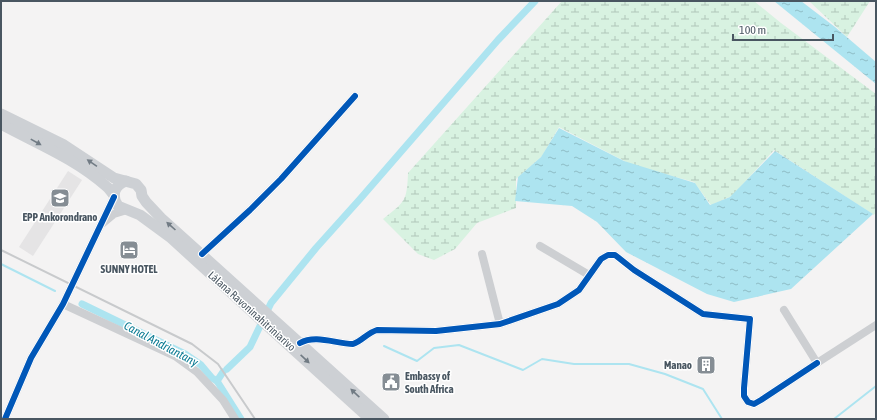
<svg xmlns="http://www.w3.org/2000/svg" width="877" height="420" font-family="'Asap Condensed',sans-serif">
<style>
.education{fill:#e5e4e5}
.wetland{fill:url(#wetland-marsh)}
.water{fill:url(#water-ripples)}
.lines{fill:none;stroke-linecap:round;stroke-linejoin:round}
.stream{stroke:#ade4f0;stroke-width:2}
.canal{stroke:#ade4f0;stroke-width:7}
.minor{stroke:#cdcfd2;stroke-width:8}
.secondary{stroke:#cdd0d4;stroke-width:11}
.rail{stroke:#c8cacc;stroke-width:2}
.cycleway-casing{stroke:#fff;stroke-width:8}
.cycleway{stroke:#0057b8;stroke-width:6}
.oneway{fill:#717b84}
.labels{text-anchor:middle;stroke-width:3;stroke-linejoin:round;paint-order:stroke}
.poi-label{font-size:11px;font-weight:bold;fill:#495661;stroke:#fff}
.street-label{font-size:11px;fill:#495661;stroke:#fff}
.water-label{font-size:12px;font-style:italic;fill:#0b7b93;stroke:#fff}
</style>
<defs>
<pattern id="wetland-marsh" width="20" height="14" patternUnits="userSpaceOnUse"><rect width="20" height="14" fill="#d8f2e1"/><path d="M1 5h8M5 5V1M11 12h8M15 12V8" fill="none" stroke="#b1c7ba"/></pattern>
<pattern id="water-ripples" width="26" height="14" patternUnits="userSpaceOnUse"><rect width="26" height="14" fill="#ade4f0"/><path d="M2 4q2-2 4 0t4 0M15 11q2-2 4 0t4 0" fill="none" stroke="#8fbcc6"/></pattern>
</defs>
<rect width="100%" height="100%" fill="#f4f3f3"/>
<polygon class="education" points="68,171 82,180 33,256 19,247"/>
<g class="wetland">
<path d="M562 1H754L781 23 876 94V212L874 215 774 150 732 196 711 205 694 182 632 165 559 127 542 156 516 179V208L477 223 455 249 434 260 418 254 383 219C405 202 407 201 408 173Z"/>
<polygon points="809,1 870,1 847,37"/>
</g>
<g class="water">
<polygon points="774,1 801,1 835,27 876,62 876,84"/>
<polygon points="559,128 624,161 695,183 710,205 730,197 775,151 873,214 791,289 734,302 707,294 626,252 597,222 572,206 515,201 518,177 541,157"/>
</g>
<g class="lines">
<g class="stream">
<polyline points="1,264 55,291"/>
<polyline points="384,346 417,361 434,348 459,345 523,370 542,359 574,364 629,364 665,374 703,389 722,419"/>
<polyline points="834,419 876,386"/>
</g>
<g class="canal">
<polyline points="82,304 185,354 201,365 212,378 217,381 241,419"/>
<polyline points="227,369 250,347 271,303 316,248 360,199 498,40 535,1"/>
<polyline points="217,381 223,372"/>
</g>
<g class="minor">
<polyline points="102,224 114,214 127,210"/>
<polyline points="540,246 589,275"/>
<polyline points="202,254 250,210 281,179 355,96"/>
<polyline points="482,254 500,324"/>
<polyline points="63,304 175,356 197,372 223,400 235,419"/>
<polyline points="784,310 817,363 876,325"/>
<path d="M300 343C316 334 336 344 353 344 362 341 367 333 377 330L436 331 500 324 558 304 579 290 601 259 608 255H615L634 270 703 314 750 319 744 388V396L748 402 754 404 761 400 817 363"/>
<polyline points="5,419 31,358 63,304 114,197"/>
</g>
<g class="secondary">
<polyline points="1,114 64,145 114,178 136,184 141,190 142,196 146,202 161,218 384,419"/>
<path d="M1 124C36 143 76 159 106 186 109 188 111 192 114 195"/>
<path d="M126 181C114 185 111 196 118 206L140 215 170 237 370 419"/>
</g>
<polyline class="rail" points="1,250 192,344 218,364 255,419"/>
<g class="cycleway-casing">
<g id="cycleway">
<polyline points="202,254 250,210 281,179 355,96"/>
<path d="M300 343C316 334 336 344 353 344 362 341 367 333 377 330L436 331 500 324 558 304 579 290 601 259 608 255H615L634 270 703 314 750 319 744 388V396L748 402 754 404 761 400 817 363"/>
<polyline points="5,419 31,358 63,304 114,197"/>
</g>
</g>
<use href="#cycleway" class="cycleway"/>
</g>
<defs><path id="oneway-solid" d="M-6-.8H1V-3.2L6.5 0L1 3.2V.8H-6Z"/></defs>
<g class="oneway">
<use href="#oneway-solid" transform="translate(36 142) rotate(29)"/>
<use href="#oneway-solid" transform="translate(92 163) rotate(-146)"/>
<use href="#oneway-solid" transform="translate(171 226) rotate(-138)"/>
<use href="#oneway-solid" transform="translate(305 359) rotate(43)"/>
<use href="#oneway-solid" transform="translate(355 393) rotate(-137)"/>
</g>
<defs>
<g id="school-square" transform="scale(1)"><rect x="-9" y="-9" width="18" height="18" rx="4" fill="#858d94" stroke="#fff"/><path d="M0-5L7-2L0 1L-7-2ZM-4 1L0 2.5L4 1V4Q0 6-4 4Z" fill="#fff"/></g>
<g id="hotel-square" transform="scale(1)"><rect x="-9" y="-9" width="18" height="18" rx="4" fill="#858d94" stroke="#fff"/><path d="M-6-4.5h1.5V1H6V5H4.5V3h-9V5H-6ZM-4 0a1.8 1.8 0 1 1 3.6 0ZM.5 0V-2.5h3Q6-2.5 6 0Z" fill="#fff"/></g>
<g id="building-square" transform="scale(1)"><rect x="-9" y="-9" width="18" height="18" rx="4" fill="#858d94" stroke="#fff"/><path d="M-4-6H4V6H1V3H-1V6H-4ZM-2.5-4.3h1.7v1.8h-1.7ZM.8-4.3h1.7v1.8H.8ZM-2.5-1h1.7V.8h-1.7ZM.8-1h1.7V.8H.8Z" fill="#fff"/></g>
<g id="civic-square" transform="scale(1)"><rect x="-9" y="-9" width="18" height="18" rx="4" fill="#858d94" stroke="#fff"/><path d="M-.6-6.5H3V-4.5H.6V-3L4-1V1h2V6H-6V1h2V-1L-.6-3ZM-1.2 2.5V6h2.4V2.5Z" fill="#fff"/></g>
</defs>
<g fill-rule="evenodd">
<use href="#school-square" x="60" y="198"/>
<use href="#hotel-square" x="129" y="250"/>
<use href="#building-square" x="706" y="365"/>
<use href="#civic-square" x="391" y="382"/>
</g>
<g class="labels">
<g class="poi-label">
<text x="60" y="221">EPP Ankorondrano</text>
<text x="129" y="273">SUNNY HOTEL</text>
<text x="692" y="369" text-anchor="end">Manao</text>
<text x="405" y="380" text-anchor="start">Embassy of<tspan x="405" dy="13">South Africa</tspan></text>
</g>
<g class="street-label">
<text transform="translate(252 311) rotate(42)" y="4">Làlana Ravoninahitriniarivo</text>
</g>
<g class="water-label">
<text transform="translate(161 344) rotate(28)" y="4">Canal Andriantany</text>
</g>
</g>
<rect width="877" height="420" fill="none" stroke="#495661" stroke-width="4"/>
<path d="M733 34v6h100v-6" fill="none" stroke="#495661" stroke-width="2"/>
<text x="739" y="34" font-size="12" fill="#495661" stroke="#ffffff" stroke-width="3" paint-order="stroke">100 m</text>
</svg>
